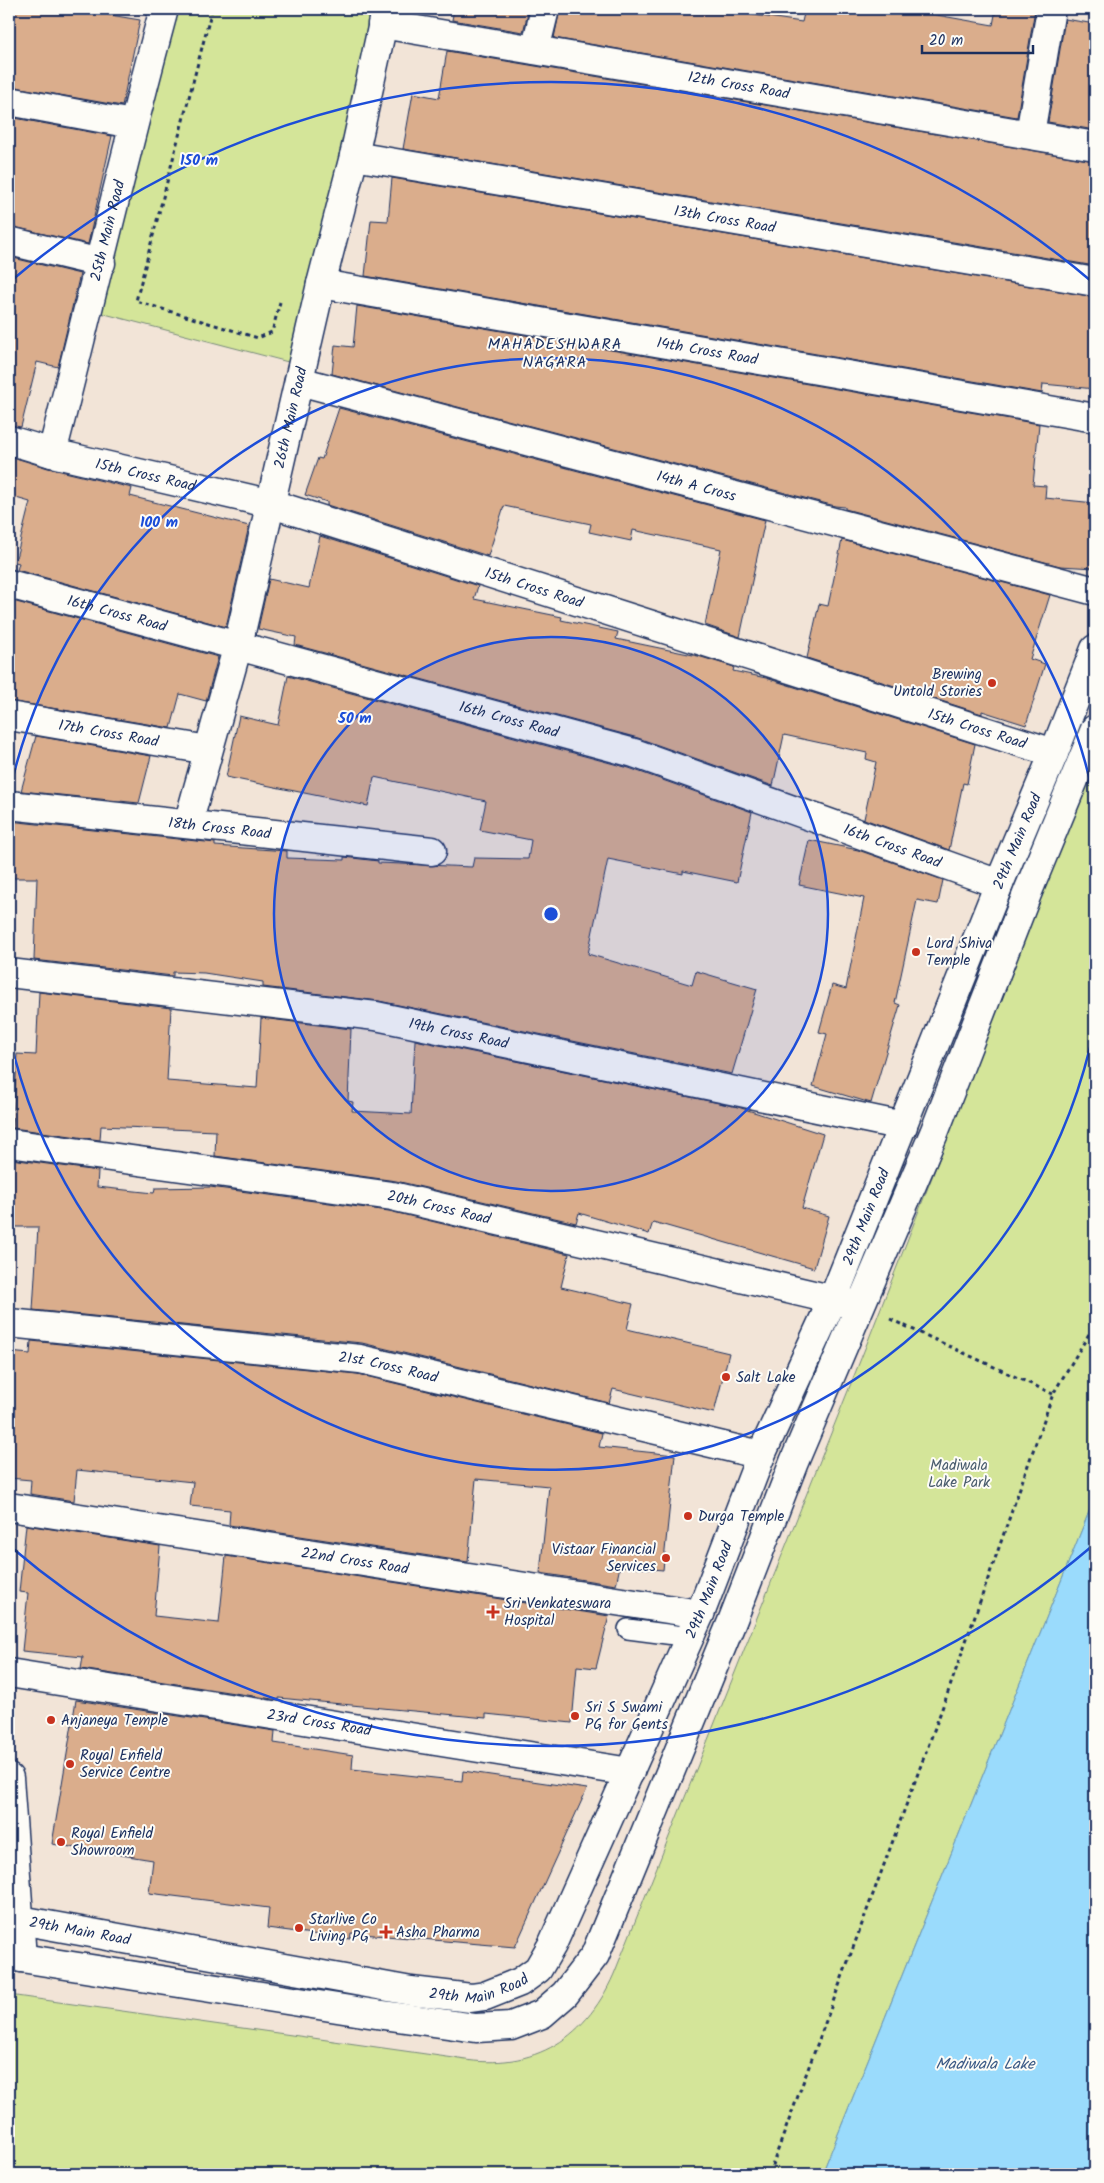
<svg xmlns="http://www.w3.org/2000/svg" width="1104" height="2183" font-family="Kalam,sans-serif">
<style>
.green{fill:#d4e599;stroke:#788a7c}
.water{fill:#9adbfc;stroke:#6796bd}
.building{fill:#daad8c;stroke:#1b2f5e}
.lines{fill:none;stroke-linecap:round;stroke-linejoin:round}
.service-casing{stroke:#1b2f5e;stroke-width:22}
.minor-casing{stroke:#1b2f5e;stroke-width:31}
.tertiary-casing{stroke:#1b2f5e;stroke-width:31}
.secondary-casing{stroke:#1b2f5e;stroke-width:31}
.path{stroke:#1b2f5e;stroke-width:3;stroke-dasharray:4 4;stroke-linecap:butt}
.service{stroke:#fdfcf7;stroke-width:19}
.minor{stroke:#fdfcf7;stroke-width:28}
.tertiary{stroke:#fdfcf7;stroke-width:28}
.secondary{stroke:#fdfcf7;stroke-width:28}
.ring{fill:none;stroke:#1d4ed8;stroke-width:2.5}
.poi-dot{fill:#c8321e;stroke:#fdfcf7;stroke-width:2}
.labels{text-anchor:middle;stroke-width:4;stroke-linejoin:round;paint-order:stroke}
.street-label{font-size:15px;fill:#1b2f5e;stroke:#fdfcf7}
.poi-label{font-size:15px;fill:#1b2f5e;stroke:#fdfcf7;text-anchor:start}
.park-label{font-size:15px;fill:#495c6d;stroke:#fdfcf7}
.neighbourhood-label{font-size:16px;letter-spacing:1px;fill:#1b2f5e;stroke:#fdfcf7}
.water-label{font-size:16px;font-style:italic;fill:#3b5a86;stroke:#fdfcf7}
.centre{fill:#1d4ed8;stroke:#fdfcf7;stroke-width:2.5}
.ring-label{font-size:15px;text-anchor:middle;font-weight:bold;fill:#1d4ed8;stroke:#fdfcf7;stroke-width:4;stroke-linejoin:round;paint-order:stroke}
</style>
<rect width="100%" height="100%" fill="#f2e4d7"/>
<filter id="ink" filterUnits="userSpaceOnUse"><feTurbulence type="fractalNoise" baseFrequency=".02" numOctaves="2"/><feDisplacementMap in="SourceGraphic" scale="10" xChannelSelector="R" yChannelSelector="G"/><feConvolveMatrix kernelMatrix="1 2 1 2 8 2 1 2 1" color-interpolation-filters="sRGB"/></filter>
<g filter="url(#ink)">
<g class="green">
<polygon points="175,9 380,9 292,363 101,313"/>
<path d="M1095 760V1497L822 2174H9V1995L454 2058C528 2073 584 2043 614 1974L864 1351Z"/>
</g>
<polygon class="water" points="1095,1497 1095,2174 822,2174"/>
<g class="building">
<polygon points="9,9 75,9 140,20 122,106 9,86"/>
<polygon points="454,9 529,9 523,32 452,20"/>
<polygon points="560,9 712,9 802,22 805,9 932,9 931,14 993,25 996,9 1035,9 1017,117 554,38"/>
<polygon points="1065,19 1095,24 1095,130 1048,122"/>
<polygon points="447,51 1095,161 1095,266 403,149 413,93 439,98"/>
<polygon points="9,117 112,136 88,244 9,226"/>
<polygon points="392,178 1095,297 1095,389 1043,384 1042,393 365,276 371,220 388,221"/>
<polygon points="9,257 80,274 58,367 37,362 21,427 9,425"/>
<polygon points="357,306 1039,424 1033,485 1046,486 1045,498 1095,503 1095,568 1060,566 845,509 845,507 835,506 332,374 335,345 353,347"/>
<polygon points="339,408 765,520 740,637 705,625 721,549 633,530 631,541 589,532 591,524 504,506 488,556 327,505 327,502 305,495 318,458 322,459"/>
<polygon points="9,456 48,468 132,488 130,496 249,526 226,627 17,570 19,563 15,562 30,502 9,496"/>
<polygon points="320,536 478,586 474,599 562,617 561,620 618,632 616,639 698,656 734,667 733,671 766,678 975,744 967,784 963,783 949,850 864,819 876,762 866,759 867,753 784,735 773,786 638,738 295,645 296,637 258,629 269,579 309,588"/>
<polygon points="842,540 1050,595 1030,659 1045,664 1026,725 982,711 982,714 807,658 819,604 828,606"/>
<polygon points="9,600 218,657 206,701 180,694 171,728 9,701"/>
<polygon points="288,676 629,768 752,812 737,882 683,871 683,874 608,859 588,954 692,985 696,971 757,989 732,1074 379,1001 263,987 263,982 204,973 173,972 173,976 34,960 37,878 9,878 9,821 215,843 215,846 287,851 287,858 344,860 344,857 378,861 378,863 472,867 474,858 528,859 531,840 480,830 486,801 374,777 368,806 226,777 239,716 278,725"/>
<polygon points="36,736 151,756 139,803 21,791"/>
<polygon points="809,840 858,850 943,880 938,904 917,900 895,1003 900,1005 871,1103 813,1086 827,1034 819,1032 832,985 846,989 864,898 799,885"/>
<polygon points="39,992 171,1008 167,1081 257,1088 261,1018 351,1029 348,1101 353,1102 352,1111 411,1114 415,1040 738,1107 823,1134 802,1208 829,1216 814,1268 653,1222 649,1234 579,1213 576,1223 396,1181 215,1156 216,1131 101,1126 100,1140 13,1128 17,1054 36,1055"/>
<polygon points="11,1159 98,1171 97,1187 154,1193 155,1188 210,1187 389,1211 569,1254 561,1287 633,1304 627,1329 729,1353 714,1413 613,1389 609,1403 362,1343 33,1310 38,1227 9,1227 9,1170 11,1170"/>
<polygon points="31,1341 357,1374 602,1433 599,1447 675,1455 663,1570 620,1566 616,1585 540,1573 549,1486 476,1479 468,1562 229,1525 230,1510 190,1506 193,1482 77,1470 74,1501 30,1494 31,1480 9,1478 9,1352 30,1354"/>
<polygon points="26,1525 160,1546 154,1616 219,1623 226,1556 609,1616 596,1668 577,1666 572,1723 486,1714 486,1718 279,1698 279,1700 81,1669 83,1657 22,1651 28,1593 19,1592"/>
<polygon points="76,1700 275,1731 274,1743 353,1755 352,1769 462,1781 463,1771 587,1789 515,1947 351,1933 350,1939 267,1928 269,1908 149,1893 153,1860 52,1844"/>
</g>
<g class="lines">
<g class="service-casing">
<polyline id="service" points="628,1629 690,1637"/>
</g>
<g class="minor-casing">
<g id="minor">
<path id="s1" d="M382 24 1095 146"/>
<polyline points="535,50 545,9"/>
<polyline points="9,101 132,124"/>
<polyline points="1030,134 1051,9"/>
<path id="s2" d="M354 156 1095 282"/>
<polyline points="9,241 101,263"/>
<path id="s3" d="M321 284 1095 418"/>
<path id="s4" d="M299 381 1095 591"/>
<path id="s5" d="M9 440 52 453 272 504 1054 753"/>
<path id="s6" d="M52 453C90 305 124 156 164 9"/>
<path id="s7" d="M9 584 634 753 999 884"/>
<path id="s8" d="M9 716 208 750"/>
<path id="s9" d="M9 805 432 851"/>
<path id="s10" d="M188 824 238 645 321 284 354 156 386 9"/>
<path id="s11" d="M9 973 376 1016 903 1126"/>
<path id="s12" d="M9 1143 392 1196 856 1305"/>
<path id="s13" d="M9 1323 360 1359 761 1455"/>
<path id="s14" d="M9 1507 700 1614"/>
<path id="s15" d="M9 1673 630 1772"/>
</g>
</g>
<g class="tertiary-casing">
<polyline id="tertiary" points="9,1778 22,1958"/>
</g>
<g class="secondary-casing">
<g id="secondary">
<path id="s16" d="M9 1918 411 1991 471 1998 485 1996 520 1982 538 1969 552 1945 700 1614 761 1455 833 1299 999 884 1054 753 1095 649"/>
<polyline points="9,1956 369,2013 476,2028 511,2026 542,2014 565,1994 595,1955 733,1619 794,1462 934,1133 1027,894 1095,729"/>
</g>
</g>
<g class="path">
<polyline points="212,9 136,301 258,338 272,332 280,302"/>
<polyline points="890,1319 1053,1394"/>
<polyline points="769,2174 946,1698 1053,1394 1095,1324"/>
</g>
<use href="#service" class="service"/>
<use href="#minor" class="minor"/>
<use href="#tertiary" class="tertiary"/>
<use href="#secondary" class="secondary"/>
</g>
</g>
<circle cx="551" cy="914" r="277" fill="#1d4ed8" fill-opacity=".12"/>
<g class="ring">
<circle cx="551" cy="914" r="277"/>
<path d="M1095 1025A555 555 0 0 1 9 1034M9 794A555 555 0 0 1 1095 803"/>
<path d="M1091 1547A832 832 0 0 1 11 1547M11 281A832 832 0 0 1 1091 281"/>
</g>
<g class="poi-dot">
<circle cx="992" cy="683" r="5"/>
<circle cx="916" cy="952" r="5"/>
<circle cx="726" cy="1377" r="5"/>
<circle cx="688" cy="1516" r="5"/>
<circle cx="666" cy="1558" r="5"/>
<path d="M490.5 1604.5h5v5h5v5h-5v5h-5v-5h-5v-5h5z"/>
<circle cx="575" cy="1716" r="5"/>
<circle cx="51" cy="1720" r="5"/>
<circle cx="70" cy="1764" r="5"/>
<circle cx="61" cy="1842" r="5"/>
<circle cx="299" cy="1928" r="5"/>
<path d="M383.5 1924.5h5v5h5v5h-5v5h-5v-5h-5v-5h5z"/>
</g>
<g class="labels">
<g class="street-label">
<text dy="5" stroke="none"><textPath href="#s1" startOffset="362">12th Cross Road</textPath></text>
<text dy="5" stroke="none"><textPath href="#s2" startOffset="376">13th Cross Road</textPath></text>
<text dy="5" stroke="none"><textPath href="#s6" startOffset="229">25th Main Road</textPath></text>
<text dy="5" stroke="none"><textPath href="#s3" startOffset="392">14th Cross Road</textPath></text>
<text dy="5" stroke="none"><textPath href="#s10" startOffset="419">26th Main Road</textPath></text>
<text dy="5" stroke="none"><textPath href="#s5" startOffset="141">15th Cross Road</textPath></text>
<text dy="5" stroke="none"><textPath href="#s4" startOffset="411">14th A Cross</textPath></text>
<text dy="5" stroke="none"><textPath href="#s5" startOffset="546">15th Cross Road</textPath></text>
<text dy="5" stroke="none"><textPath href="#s7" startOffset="112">16th Cross Road</textPath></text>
<text dy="5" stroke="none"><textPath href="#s7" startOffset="518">16th Cross Road</textPath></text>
<text dy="5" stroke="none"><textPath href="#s5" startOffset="1011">15th Cross Road</textPath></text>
<text dy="5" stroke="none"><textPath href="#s8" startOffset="101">17th Cross Road</textPath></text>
<text dy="5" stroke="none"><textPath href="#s9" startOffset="212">18th Cross Road</textPath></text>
<text dy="5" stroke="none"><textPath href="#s16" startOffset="1769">29th Main Road</textPath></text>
<text dy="5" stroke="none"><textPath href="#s7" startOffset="922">16th Cross Road</textPath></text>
<text dy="5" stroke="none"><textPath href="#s11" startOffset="454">19th Cross Road</textPath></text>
<text dy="5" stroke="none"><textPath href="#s12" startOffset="435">20th Cross Road</textPath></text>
<text dy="5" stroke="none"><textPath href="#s16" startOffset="1364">29th Main Road</textPath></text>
<text dy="5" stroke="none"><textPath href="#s13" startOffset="382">21st Cross Road</textPath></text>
<text dy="5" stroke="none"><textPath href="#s14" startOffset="350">22nd Cross Road</textPath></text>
<text dy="5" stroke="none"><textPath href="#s16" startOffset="959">29th Main Road</textPath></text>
<text dy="5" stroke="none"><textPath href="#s15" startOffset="314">23rd Cross Road</textPath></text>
<text dy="5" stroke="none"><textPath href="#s16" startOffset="72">29th Main Road</textPath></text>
<text dy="5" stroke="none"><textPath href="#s16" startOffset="478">29th Main Road</textPath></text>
</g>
<g class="poi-label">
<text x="982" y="679" text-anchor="end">Brewing<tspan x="982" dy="17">Untold Stories</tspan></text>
<text x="926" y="948">Lord Shiva<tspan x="926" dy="17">Temple</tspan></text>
<text x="736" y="1382">Salt Lake</text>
<text x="698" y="1521">Durga Temple</text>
<text x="656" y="1554" text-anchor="end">Vistaar Financial<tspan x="656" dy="17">Services</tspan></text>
<text x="504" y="1608">Sri Venkateswara<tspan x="504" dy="17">Hospital</tspan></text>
<text x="585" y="1712">Sri S Swami<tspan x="585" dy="17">PG for Gents</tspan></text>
<text x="61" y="1725">Anjaneya Temple</text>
<text x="80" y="1760">Royal Enfield<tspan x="80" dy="17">Service Centre</tspan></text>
<text x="71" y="1838">Royal Enfield<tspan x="71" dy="17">Showroom</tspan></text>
<text x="309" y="1924">Starlive Co<tspan x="309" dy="17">Living PG</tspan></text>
<text x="396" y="1937">Asha Pharma</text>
</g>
<g class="park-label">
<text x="959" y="1470">Madiwala<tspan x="959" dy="17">Lake Park</tspan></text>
</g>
<g class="neighbourhood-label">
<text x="555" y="349">MAHADESHWARA<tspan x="555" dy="18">NAGARA</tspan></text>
</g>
<g class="water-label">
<text x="985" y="2069">Madiwala Lake</text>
</g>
</g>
<circle cx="551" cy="914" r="8" class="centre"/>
<g class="ring-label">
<text x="199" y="165">150 m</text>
<text x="159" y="527">100 m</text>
<text x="355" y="723">50 m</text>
</g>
<rect width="1104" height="2183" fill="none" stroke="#fdfcf7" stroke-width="30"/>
<rect x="15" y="15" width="1074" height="2153" fill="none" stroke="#1b2f5e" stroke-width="2" filter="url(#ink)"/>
<path d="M922 45v8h111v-8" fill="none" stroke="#1b2f5e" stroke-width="2.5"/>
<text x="929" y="45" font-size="15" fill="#1b2f5e" stroke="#fdfcf7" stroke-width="4" paint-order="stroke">20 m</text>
</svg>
